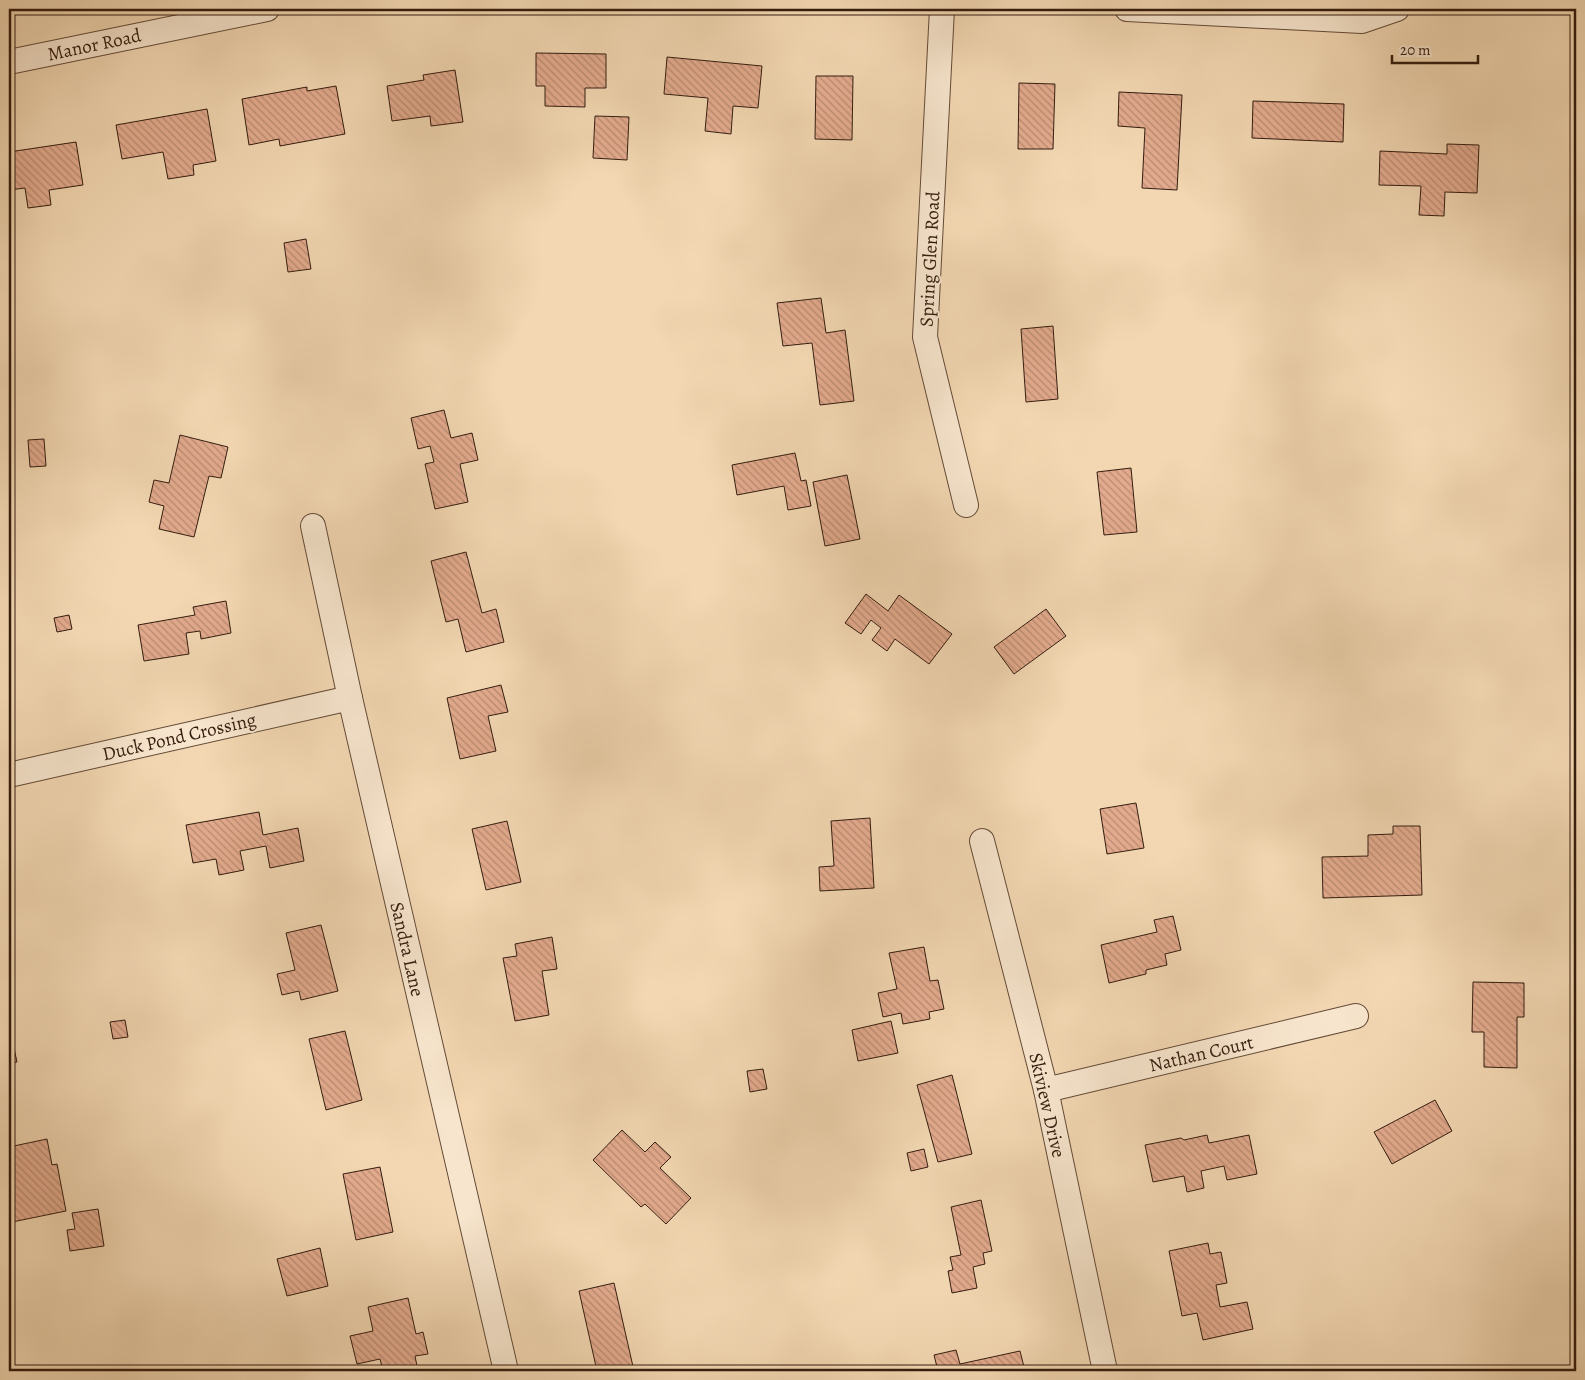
<svg xmlns="http://www.w3.org/2000/svg" width="1585" height="1380" font-family="Alegreya,serif">
<style>
.building{fill:url(#building-back-hatch);stroke:#341c0e}
.lines{fill:none;stroke-linecap:round;stroke-linejoin:round}
.street-casing{stroke:#644b37;stroke-width:26}
.street{stroke:#f7e5cd;stroke-width:24}
.labels{text-anchor:middle;stroke-width:4;stroke-linejoin:round;paint-order:stroke}
.street-label{font-size:19px;fill:#341c0e;stroke:#f7e5cd}
</style>
<defs>
<pattern id="building-back-hatch" width="6" height="6" patternUnits="userSpaceOnUse" patternTransform="scale(1.25)"><rect width="6" height="6" fill="#e3ab8e"/><path d="M-1 5l2 2M0 0l6 6M5-1l2 2" fill="none" stroke="#b98a72"/></pattern>
</defs>
<rect width="100%" height="100%" fill="#f2d7b2"/>
<filter id="stains"><feTurbulence type="fractalNoise" baseFrequency=".004" numOctaves="4"/><feColorMatrix values="0 0 0 0 .2 0 0 0 0 .09 0 0 0 0 .02 0 0 0 .5 -.17"/></filter>
<radialGradient id="worn" r=".72"><stop offset=".6" stop-color="#630" stop-opacity="0"/><stop offset="1" stop-color="#630" stop-opacity=".3"/></radialGradient>
<g class="building">
<polygon points="536,53 606,54 606,88 585,88 585,107 545,106 545,86 536,86"/>
<polygon points="667,57 762,66 758,108 733,106 731,134 705,131 708,98 664,94"/>
<polygon points="455,70 463,122 431,126 430,116 392,121 387,86 424,80 423,75"/>
<polygon points="816,76 853,76 852,140 815,139"/>
<polygon points="1019,83 1055,84 1053,149 1018,149"/>
<polygon points="336,86 345,134 280,146 279,139 249,145 242,99 307,87 307,91"/>
<polygon points="1119,92 1182,95 1177,190 1142,188 1145,128 1118,126"/>
<polygon points="1253,101 1344,104 1343,142 1252,138"/>
<polygon points="207,109 216,161 193,165 194,175 168,179 163,152 122,159 116,125"/>
<polygon points="595,116 629,117 627,160 593,158"/>
<polygon points="76,142 83,185 49,190 51,205 28,208 25,188 9,190 9,152"/>
<polygon points="1447,144 1479,145 1477,193 1445,192 1444,216 1419,215 1421,186 1379,185 1380,151 1447,154"/>
<polygon points="306,239 311,269 288,272 284,243"/>
<polygon points="821,298 826,333 845,330 854,401 820,405 812,343 783,346 777,303"/>
<polygon points="1053,326 1058,399 1026,402 1021,329"/>
<polygon points="444,410 451,438 472,433 478,460 460,464 468,502 435,509 425,464 434,462 430,446 418,449 411,418"/>
<polygon points="180,435 228,447 221,478 209,476 194,537 159,529 164,506 149,502 154,480 169,483"/>
<polygon points="44,439 46,466 30,467 28,440"/>
<polygon points="795,453 801,481 806,480 811,506 788,510 784,486 737,495 732,465"/>
<polygon points="1131,468 1137,532 1104,535 1097,472"/>
<polygon points="847,475 860,539 825,546 813,482"/>
<polygon points="466,552 482,613 496,609 504,642 466,652 458,619 446,622 431,561"/>
<polygon points="866,594 888,611 899,595 952,634 929,664 895,639 887,651 872,640 881,628 871,620 861,634 845,623"/>
<polygon points="226,601 231,633 201,639 200,631 186,633 189,654 144,661 138,625 195,615 193,607"/>
<polygon points="1046,609 1066,636 1014,674 994,647"/>
<polygon points="69,615 72,629 57,632 54,618"/>
<polygon points="501,685 508,712 488,716 496,751 460,759 447,698"/>
<polygon points="1136,803 1144,848 1107,854 1100,809"/>
<polygon points="259,812 263,835 298,828 304,861 270,868 266,846 240,851 244,870 219,875 216,859 193,863 186,825"/>
<polygon points="870,818 874,888 820,891 819,867 834,866 831,821"/>
<polygon points="507,821 521,882 486,890 472,829"/>
<polygon points="1393,826 1420,826 1422,895 1323,898 1322,857 1368,856 1368,835 1393,834"/>
<polygon points="1173,916 1181,950 1165,954 1167,965 1146,970 1146,974 1109,983 1101,945 1157,932 1154,920"/>
<polygon points="321,925 338,991 301,1000 299,991 282,995 277,974 295,970 286,933"/>
<polygon points="552,937 557,969 542,971 549,1015 515,1021 503,958 517,956 515,944"/>
<polygon points="924,947 930,981 938,980 944,1009 929,1012 930,1019 903,1024 901,1013 883,1017 878,993 897,989 889,953"/>
<polygon points="1473,982 1524,983 1524,1017 1517,1017 1517,1068 1484,1067 1484,1032 1472,1032"/>
<polygon points="9,992 14,1017 9,1018"/>
<polygon points="125,1020 128,1037 113,1039 110,1022"/>
<polygon points="891,1021 898,1053 858,1061 852,1030"/>
<polygon points="9,1025 17,1062 9,1064"/>
<polygon points="345,1031 362,1100 326,1110 309,1039"/>
<polygon points="763,1069 767,1089 750,1092 747,1071"/>
<polygon points="952,1075 972,1154 938,1162 917,1085"/>
<polygon points="1435,1100 1452,1131 1392,1164 1374,1132"/>
<polygon points="622,1130 645,1152 655,1142 671,1157 660,1168 691,1198 666,1224 645,1204 641,1207 593,1160"/>
<polygon points="1207,1135 1209,1143 1249,1135 1257,1174 1227,1180 1224,1166 1201,1171 1204,1188 1187,1192 1184,1176 1153,1182 1145,1145 1181,1138 1184,1140"/>
<polygon points="47,1139 52,1165 57,1164 66,1211 12,1222 9,1203 9,1176 12,1175 9,1147"/>
<polygon points="924,1149 928,1167 911,1171 907,1153"/>
<polygon points="380,1167 393,1232 356,1240 343,1174"/>
<polygon points="981,1200 992,1251 983,1253 985,1264 973,1267 977,1288 952,1293 948,1271 953,1270 950,1257 961,1255 951,1207"/>
<polygon points="98,1209 104,1246 70,1251 67,1230 75,1229 72,1213"/>
<polygon points="1208,1243 1210,1254 1221,1252 1227,1283 1216,1285 1220,1307 1247,1302 1253,1329 1203,1340 1197,1313 1182,1316 1169,1251"/>
<polygon points="320,1248 328,1286 287,1296 277,1259"/>
<polygon points="614,1283 634,1371 597,1371 579,1291"/>
<polygon points="408,1298 416,1334 423,1332 428,1354 415,1356 418,1371 383,1371 380,1359 357,1364 350,1336 373,1331 368,1307"/>
<polygon points="956,1350 960,1364 1020,1351 1025,1371 935,1371 938,1371 934,1355"/>
</g>
<g class="lines">
<g class="street-casing">
<g id="street">
<polyline points="942,9 925,337 966,505"/>
<polyline points="1127,9 1362,21 1397,9"/>
<polyline points="9,62 267,9"/>
<polyline points="313,526 350,698 506,1371"/>
<polyline points="9,775 350,698"/>
<polyline points="982,841 1046,1090 1105,1371"/>
<polyline points="1046,1090 1356,1016"/>
</g>
</g>
<use href="#street" class="street"/>
</g>
<g class="labels">
<g class="street-label">
<text transform="translate(94 44) rotate(-12)" y="7">Manor Road</text>
<text transform="translate(929 259) rotate(-87)" y="7">Spring Glen Road</text>
<text transform="translate(179 736) rotate(-13)" y="7">Duck Pond Crossing</text>
<text transform="translate(408 949) rotate(77)" y="7">Sandra Lane</text>
<text transform="translate(1201 1053) rotate(-13)" y="7">Nathan Court</text>
<text transform="translate(1048 1105) rotate(77)" y="7">Skiview Drive</text>
</g>
</g>
<rect width="1585" height="1380" fill="none" stroke="#f2d7b2" stroke-width="30"/>
<rect x="10" y="10" width="1565" height="1360" fill="none" stroke="#341c0e" stroke-width="2.5"/>
<rect x="15" y="15" width="1555" height="1350" fill="none" stroke="#341c0e"/>
<path d="M1392 55v8h86v-8" fill="none" stroke="#341c0e" stroke-width="2.5"/>
<text x="1400" y="55" font-size="15" fill="#341c0e" stroke="#f7e5cd" stroke-width="4" paint-order="stroke">20 m</text>
<rect width="100%" height="100%" filter="url(#stains)"/>
<rect width="100%" height="100%" fill="url(#worn)"/>
</svg>
